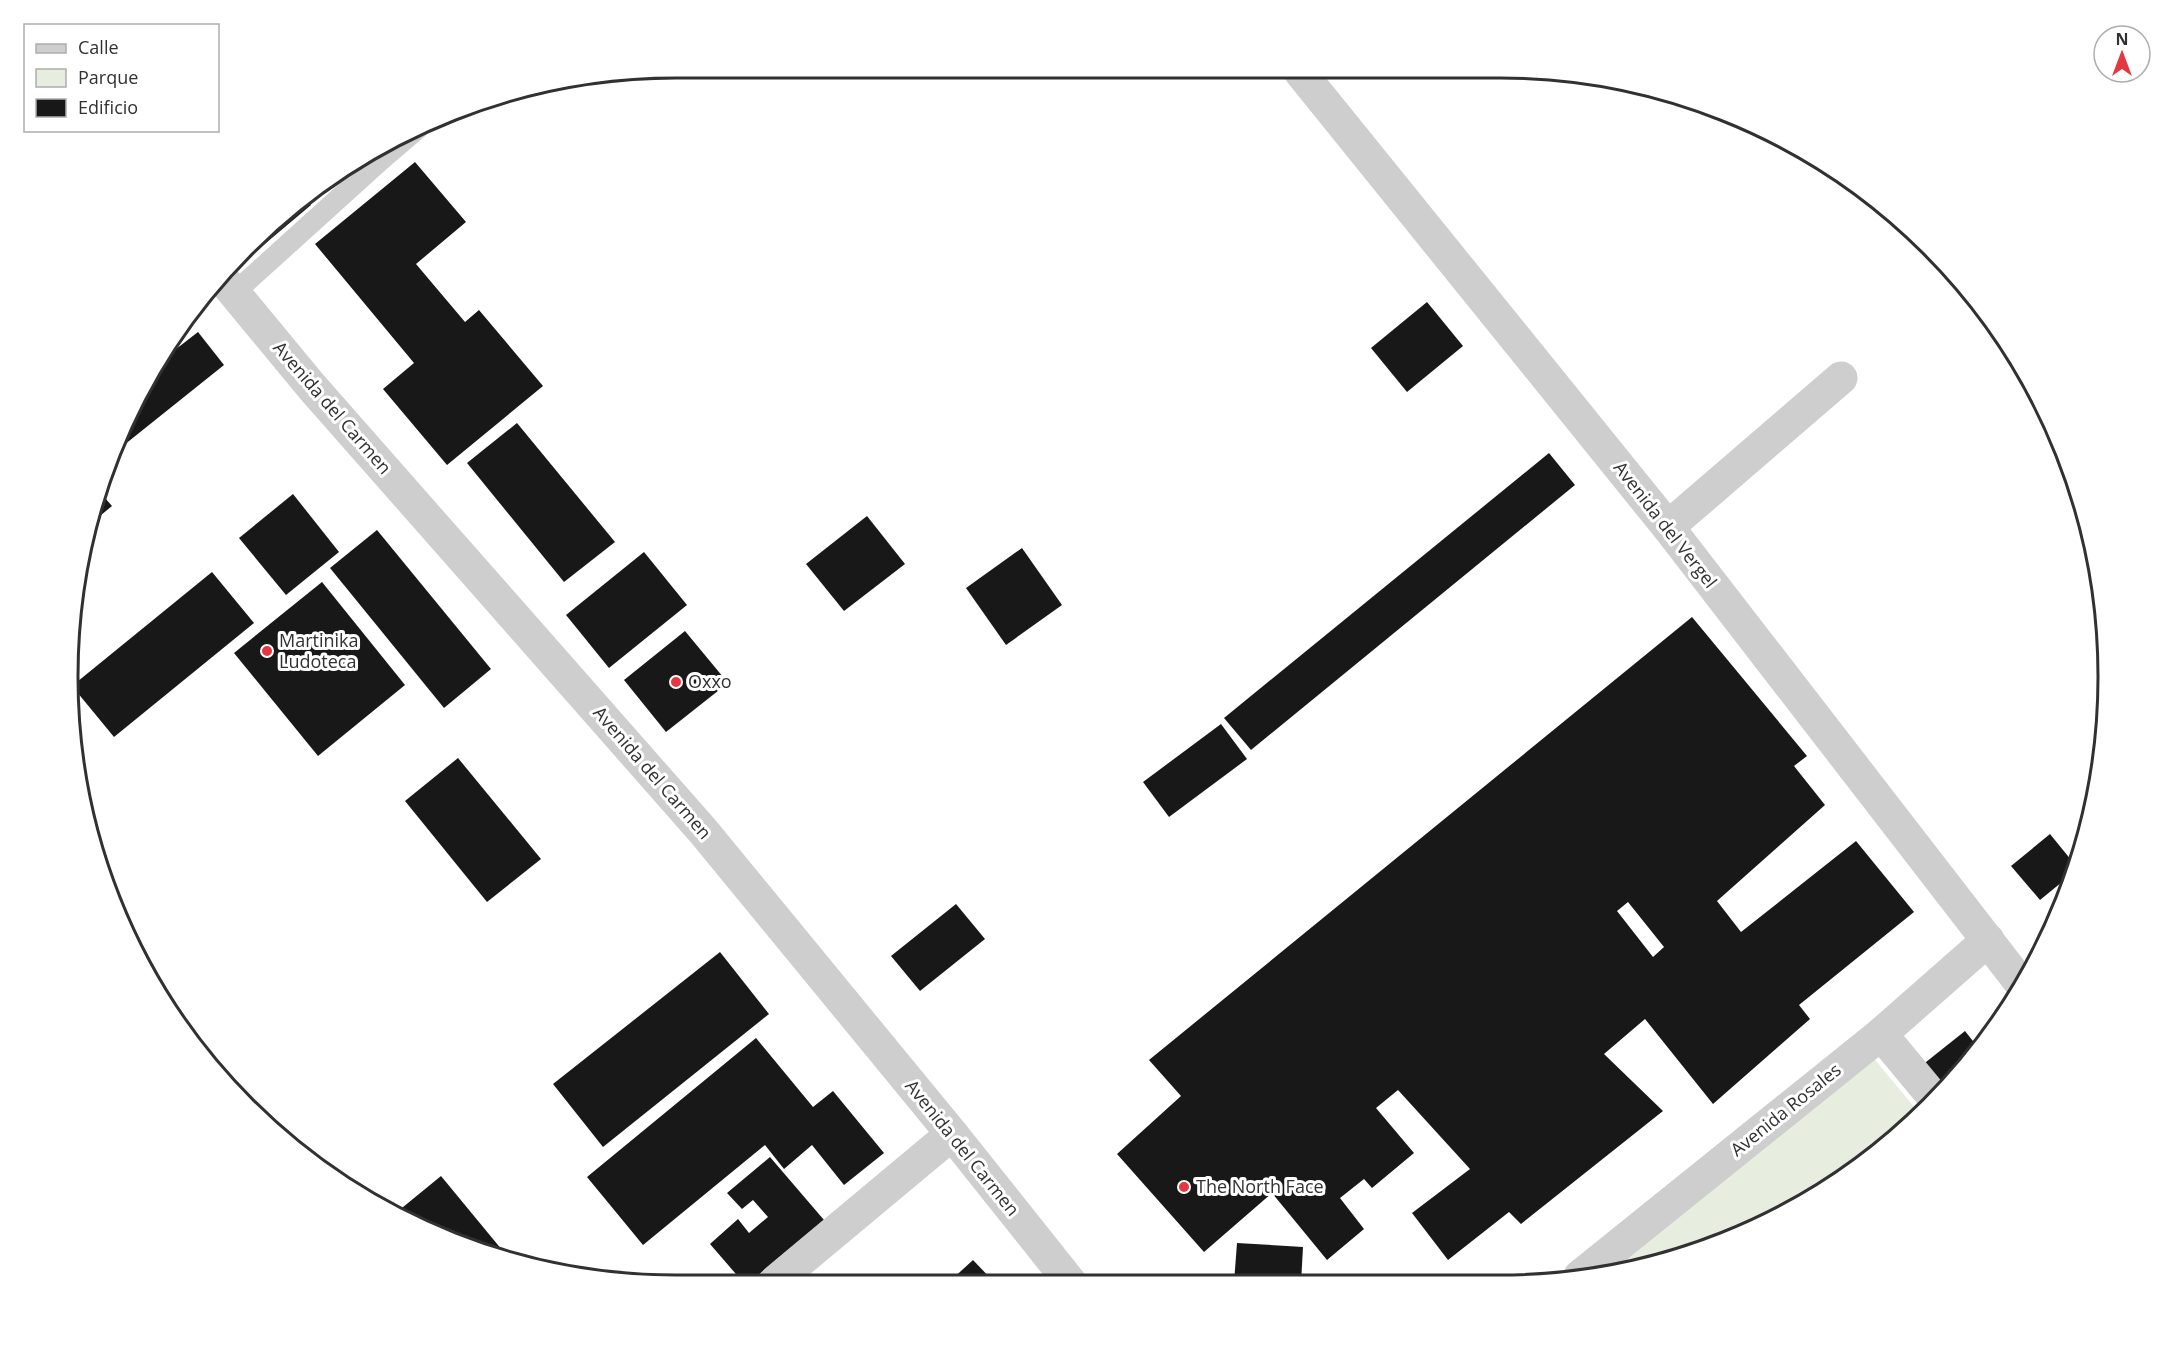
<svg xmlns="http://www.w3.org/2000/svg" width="2176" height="1353" font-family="'Open Sans',sans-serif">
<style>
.green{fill:#e7eee0}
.building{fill:#181818;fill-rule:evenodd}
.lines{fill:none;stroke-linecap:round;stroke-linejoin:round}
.service{stroke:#cecece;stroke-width:21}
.minor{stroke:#cecece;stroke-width:33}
.tertiary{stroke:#cecece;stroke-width:33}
.poi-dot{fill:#e53741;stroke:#fff;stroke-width:2}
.labels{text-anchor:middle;stroke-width:6;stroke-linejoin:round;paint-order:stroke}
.street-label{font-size:18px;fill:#313131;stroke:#fff}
.poi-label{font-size:18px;fill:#313131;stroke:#fff;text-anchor:start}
.rim{fill:none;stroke:#313131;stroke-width:3}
</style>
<rect width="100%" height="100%" fill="#fff"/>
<polygon class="green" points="1867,1050 1920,1114 1901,1134 1804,1204 1695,1253 1592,1274"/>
<g class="building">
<polygon points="415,162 466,222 416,264 465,322 479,310 543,386 447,465 383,389 414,363 315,244"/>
<polygon points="304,195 311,205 254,253 248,244"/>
<polygon points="1427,302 1463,346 1407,392 1371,348"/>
<polygon points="198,332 224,365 114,453 158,363"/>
<polygon points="517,423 615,542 564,582 467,463"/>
<polygon points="1549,453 1575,485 1251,750 1224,718"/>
<polygon points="98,490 112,506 89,525 95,502"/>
<polygon points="293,494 339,552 286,595 239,538"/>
<polygon points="867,516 905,564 844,611 806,564"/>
<polygon points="377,530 491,669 444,708 330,568"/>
<polygon points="1022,548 1062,605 1006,645 966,588"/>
<polygon points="644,552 687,605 609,668 566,615"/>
<polygon points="212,572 254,623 114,737 72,686"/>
<polygon points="322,582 405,685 318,756 234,653"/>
<path d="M1692 617 1807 756 1794 766 1825 805 1717 901 1741 932 1856 841 1914 912 1799 1005 1810 1019 1713 1104 1645 1019 1604 1054 1663 1111 1521 1224 1509 1212 1448 1260 1412 1213 1470 1169 1398 1090 1376 1108 1414 1153 1372 1188 1364 1179 1340 1198 1364 1229 1327 1260 1272 1193 1204 1252 1117 1154 1181 1096 1149 1060ZM1628 902 1664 947 1653 957 1617 911Z"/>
<polygon points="685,631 728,683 666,732 624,680"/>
<polygon points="1221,724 1247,759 1169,817 1143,782"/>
<polygon points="72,752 84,766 77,773 73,756"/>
<polygon points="458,758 541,859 487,902 405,801"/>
<polygon points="2050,834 2076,866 2073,873 2040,900 2011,866"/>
<polygon points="956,904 985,939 920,991 891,956"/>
<polygon points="720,952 769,1014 603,1147 553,1084"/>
<polygon points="1965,1031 1980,1050 1941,1091 1921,1066"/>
<polygon points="756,1038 813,1107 833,1091 884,1153 844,1185 812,1145 784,1169 765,1145 643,1245 587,1177"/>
<polygon points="770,1157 824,1220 751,1281 742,1281 710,1244 738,1219 749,1233 768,1217 753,1200 742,1209 727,1193"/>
<polygon points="441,1176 507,1256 444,1239 397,1212"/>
<polygon points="1237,1243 1303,1247 1301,1283 1234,1283"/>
<polygon points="973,1260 994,1282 949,1282"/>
</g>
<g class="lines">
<polyline class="service" points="234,293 381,160 423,124"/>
<g class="minor">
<polyline points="1301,73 1668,527 2022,985"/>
<polyline points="1668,527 1841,378"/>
<polyline points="1881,1034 1935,1099"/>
<polyline points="1580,1276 1881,1034 1988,940"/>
<polyline points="776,1281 952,1134"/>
</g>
<polyline class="tertiary" points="221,277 312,387 703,831 952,1134 1070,1282"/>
</g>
<g class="poi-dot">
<circle cx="267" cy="651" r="6"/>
<circle cx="676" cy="682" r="6"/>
<circle cx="1184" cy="1187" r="6"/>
</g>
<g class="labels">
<g class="street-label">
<text transform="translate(332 408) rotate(49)" y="6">Avenida del Carmen</text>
<text transform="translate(1665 525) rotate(52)" y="6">Avenida del Vergel</text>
<text transform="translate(652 773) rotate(49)" y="6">Avenida del Carmen</text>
<text transform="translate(1786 1110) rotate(-39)" y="6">Avenida Rosales</text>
<text transform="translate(962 1148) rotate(51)" y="6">Avenida del Carmen</text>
</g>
<g class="poi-label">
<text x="279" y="647">Martinika<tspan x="279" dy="21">Ludoteca</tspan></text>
<text x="688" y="688">Oxxo</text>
<text x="1196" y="1193">The North Face</text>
</g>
</g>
<path d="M0 0H2176V1353H0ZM676 78H1500A598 598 0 0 1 2098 676V677A598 598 0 0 1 1500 1275H676A598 598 0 0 1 78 677V676A598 598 0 0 1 676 78Z" fill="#fff" fill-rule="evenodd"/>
<path class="rim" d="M676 78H1500A598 598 0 0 1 2098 676V677A598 598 0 0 1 1500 1275H676A598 598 0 0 1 78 677V676A598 598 0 0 1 676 78Z"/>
<rect x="24" y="24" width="195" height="108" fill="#ffffff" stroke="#adadad" stroke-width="1.5"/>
<rect x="36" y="44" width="30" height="9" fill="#cecece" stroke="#adadad" stroke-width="1.5"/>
<text x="78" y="54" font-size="18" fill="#313131">Calle</text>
<rect x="36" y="69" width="30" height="18" fill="#e7eee0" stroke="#adadad" stroke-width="1.5"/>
<text x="78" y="84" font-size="18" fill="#313131">Parque</text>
<rect x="36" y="99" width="30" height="18" fill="#181818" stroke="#adadad" stroke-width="1.5"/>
<text x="78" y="114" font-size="18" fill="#313131">Edificio</text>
<g transform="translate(2122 54)"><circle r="28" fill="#ffffff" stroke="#adadad" stroke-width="1.5"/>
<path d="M0-4.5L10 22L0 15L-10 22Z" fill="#e53741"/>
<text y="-9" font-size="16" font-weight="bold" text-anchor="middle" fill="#313131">N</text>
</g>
</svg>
